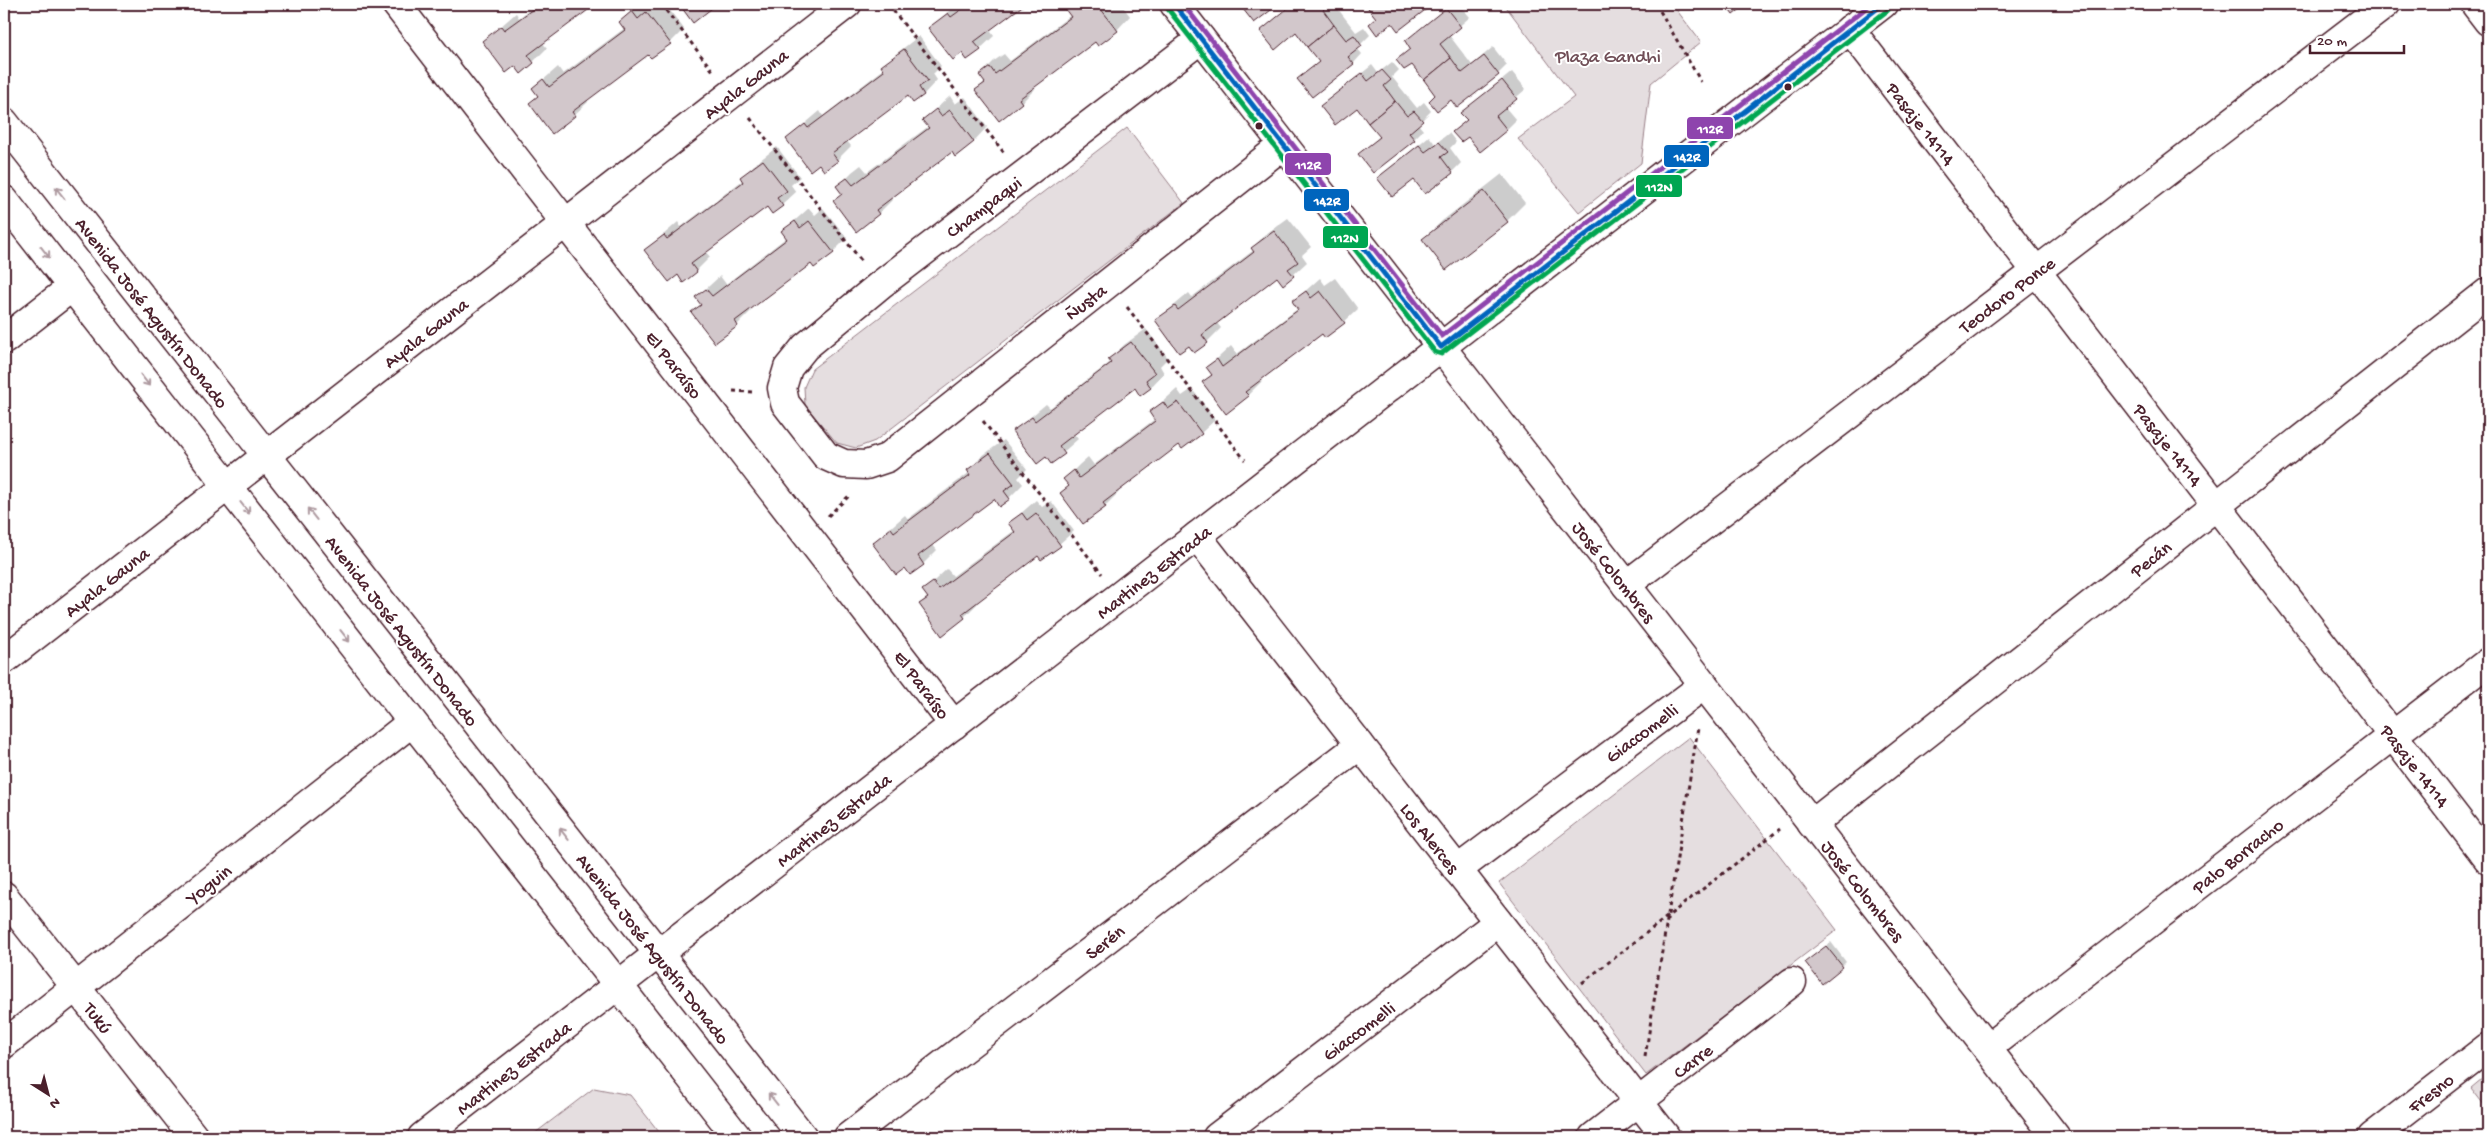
<svg xmlns="http://www.w3.org/2000/svg" width="2492" height="1141" font-family="'Gochi Hand',sans-serif">
<style>
.green{fill:#e5dee0;stroke:#987e86}
.shadow{fill:#0003}
.building{fill:#d2c7cb;stroke:#4a1f2b}
.lines{fill:none;stroke-linecap:round;stroke-linejoin:round}
.street-casing{stroke:#4a1f2b;stroke-width:31}
.secondary-casing{stroke:#4a1f2b;stroke-width:31}
.path{stroke:#4a1f2b;stroke-width:3;stroke-dasharray:4 4;stroke-linecap:butt}
.street{stroke:#fff;stroke-width:28}
.secondary{stroke:#fff;stroke-width:28}
.bus-1-casing{stroke:#fff;stroke-width:9}
.bus-2-casing{stroke:#fff;stroke-width:9}
.bus-3-casing{stroke:#fff;stroke-width:9}
.bus-1{stroke:#0065bd;stroke-width:5}
.bus-2{stroke:#00a651;stroke-width:5}
.bus-3{stroke:#8e44ad;stroke-width:5}
.oneway{stroke:#ae9aa0}
.bus-dot{fill:#4a1f2b;stroke:#fff;stroke-width:2}
.labels{text-anchor:middle;stroke-width:4;stroke-linejoin:round;paint-order:stroke}
.park-label{font-size:19px;fill:#714f58;stroke:#fff}
.street-label{font-size:19px;fill:#4a1f2b;stroke:#fff}
.line-badge{stroke:#fff;stroke-width:2}
.badge-label{font-size:14px;text-anchor:middle;font-weight:bold;fill:#fff}
</style>
<rect width="100%" height="100%" fill="#fff"/>
<filter id="ink" filterUnits="userSpaceOnUse"><feTurbulence type="fractalNoise" baseFrequency=".02" numOctaves="2"/><feDisplacementMap in="SourceGraphic" scale="10" xChannelSelector="R" yChannelSelector="G"/><feConvolveMatrix kernelMatrix="1 2 1 2 8 2 1 2 1" color-interpolation-filters="sRGB"/></filter>
<g filter="url(#ink)">
<g class="green">
<polygon points="1504,4 1672,4 1701,42 1651,83 1641,163 1579,212 1518,139 1574,97"/>
<polygon points="1127,128 1184,203 875,441 856,448 837,443 805,405 804,387 812,369"/>
<polygon points="1689,737 1837,930 1646,1075 1499,883"/>
<polygon points="2488,1074 2488,1110 2471,1088"/>
<polygon points="594,1088 630,1095 663,1137 530,1137"/>
</g>
<g class="shadow">
<polygon points="537,4 594,4 542,42 547,48 533,62 516,65 484,41 516,13 519,18"/>
<polygon points="639,4 650,4 652,6 665,4 684,29 670,43 648,53 587,100 588,102 574,115 552,132 530,103 539,95 534,88 558,67 563,74 625,28 620,22"/>
<polygon points="957,4 1023,4 989,29 994,36 980,49 962,52 930,28"/>
<polygon points="1072,4 1121,4 1130,16 1117,30 1095,40 1033,86 1035,89 1021,103 977,90 985,81 980,75 994,61 1004,54 1010,61 1071,15 1067,9"/>
<polygon points="1293,4 1334,4 1356,32 1364,27 1370,35 1357,48 1362,54 1353,64 1299,79 1320,61 1296,31 1261,31"/>
<polygon points="1366,4 1431,4 1398,29 1392,22 1377,18"/>
<polygon points="1450,4 1459,4 1470,17 1449,35 1472,65 1493,47 1507,65 1498,74 1451,98 1436,95 1412,63 1398,60 1411,48 1406,41"/>
<polygon points="919,36 941,66 933,74 937,80 924,94 914,101 908,94 846,140 851,146 837,160 819,163 787,139 820,111 823,116 884,69 883,67 897,53"/>
<polygon points="1392,62 1399,70 1392,77 1417,108 1424,102 1431,111 1418,124 1423,130 1414,139 1360,154 1380,136 1357,107 1322,106 1372,65 1378,73"/>
<polygon points="1512,72 1526,89 1505,107 1516,120 1506,130 1468,135 1454,132 1467,120 1462,113"/>
<polygon points="950,96 955,104 965,97 987,127 974,141 955,155 952,151 890,198 892,200 878,214 835,201 843,193 838,186 852,172 861,165 867,172 929,126 924,120"/>
<polygon points="1449,133 1456,142 1450,148 1461,163 1452,172 1414,178 1379,178 1429,136 1435,144"/>
<polygon points="777,147 800,177 791,185 796,192 782,205 767,205 705,251 710,257 696,271 678,274 646,250 678,222 681,227 743,180 742,178 755,164"/>
<polygon points="1502,174 1525,203 1507,221 1424,239 1442,221"/>
<polygon points="809,208 815,215 823,208 847,238 833,252 811,262 749,309 751,311 737,325 716,341 693,312 702,303 697,297 720,276 726,284 787,237 783,231"/>
<polygon points="1288,218 1311,247 1302,255 1307,262 1293,275 1278,275 1216,322 1221,328 1207,342 1189,344 1157,320 1189,293 1192,297 1254,250 1252,248 1266,234"/>
<polygon points="1320,278 1325,285 1335,278 1358,309 1344,322 1322,332 1260,379 1262,381 1248,395 1226,412 1204,382 1212,374 1207,368 1231,346 1237,354 1299,308 1294,301"/>
<polygon points="1146,329 1168,358 1160,366 1164,373 1151,387 1140,394 1135,387 1073,433 1078,439 1052,462 1046,455 1014,431 1046,404 1050,408 1112,361 1110,359 1124,345"/>
<polygon points="1177,389 1182,396 1192,389 1215,420 1201,433 1179,443 1118,490 1119,492 1105,506 1061,494 1070,485 1065,479 1079,465 1088,457 1094,465 1155,419 1151,412"/>
<polygon points="1004,440 1027,469 1018,478 1023,484 1009,498 999,505 994,497 932,544 937,550 923,564 905,566 873,543 905,515 908,519 970,472 969,470 982,456"/>
<polygon points="1036,500 1042,507 1051,501 1074,531 1042,559 1038,555 976,601 978,603 964,617 942,634 920,604 928,596 924,590 947,569 953,576 1015,530 1010,523"/>
<polygon points="1831,942 1846,962 1842,966 1811,958"/>
</g>
<g class="building">
<polygon points="540,4 596,4 528,55 534,63 521,74 515,66 506,73 482,41 501,26 504,30"/>
<polygon points="679,4 715,4 716,5 693,23"/>
<polygon points="969,4 1025,4 974,42 981,50 967,60 962,53 953,60 928,28 948,13 951,17"/>
<polygon points="1072,4 1097,4 1118,31 1098,46 1095,42 1019,99 1022,103 999,121 975,90 985,83 979,75 990,67 995,74 1071,17 1065,9"/>
<polygon points="1239,4 1279,4 1254,23"/>
<polygon points="1293,4 1329,4 1323,10 1334,25 1307,47 1296,32 1275,50 1260,31"/>
<polygon points="1365,4 1433,4 1398,31 1392,23 1377,35 1369,24 1376,18"/>
<polygon points="1725,4 1747,4 1733,15"/>
<polygon points="1446,8 1461,27 1440,44 1451,58 1424,80 1412,65 1404,70 1396,60 1410,49 1405,41"/>
<polygon points="632,11 638,19 646,12 671,44 651,58 648,55 572,112 575,116 552,134 529,103 538,96 532,88 543,79 549,87 625,30 619,22"/>
<polygon points="1334,25 1346,40 1354,35 1362,46 1348,57 1354,64 1312,97 1297,79 1319,62 1307,47"/>
<polygon points="904,49 928,81 919,87 924,95 913,103 908,96 832,153 838,161 824,171 819,164 810,171 786,139 805,124 808,128 884,71 881,66"/>
<polygon points="1484,56 1499,75 1457,108 1451,100 1437,111 1429,101 1435,95 1424,80 1451,58 1462,73"/>
<polygon points="1382,70 1391,80 1384,86 1395,101 1368,123 1357,108 1335,125 1320,106 1362,73 1368,81"/>
<polygon points="1502,80 1517,99 1496,116 1507,130 1480,152 1468,137 1461,142 1452,132 1467,120 1460,113"/>
<polygon points="1395,101 1407,116 1414,111 1423,121 1409,133 1415,140 1373,173 1358,154 1380,137 1368,123"/>
<polygon points="936,109 941,116 950,110 974,142 955,157 952,152 876,210 879,214 856,232 833,201 842,194 836,186 847,178 853,185 929,128 922,120"/>
<polygon points="1439,142 1448,152 1441,157 1453,173 1425,194 1414,180 1392,197 1377,178 1419,145 1425,152"/>
<polygon points="763,160 787,191 777,198 783,206 772,214 767,207 691,264 697,272 683,283 678,275 669,282 644,250 664,235 667,239 743,182 740,177"/>
<polygon points="1484,191 1508,222 1446,270 1422,239"/>
<polygon points="795,221 800,228 809,221 834,253 814,268 811,264 735,321 738,326 715,343 691,312 701,305 695,297 706,289 712,296 787,239 781,231"/>
<polygon points="1274,231 1298,262 1288,269 1294,276 1283,285 1277,277 1202,335 1208,343 1194,353 1189,346 1179,353 1155,320 1175,306 1178,310 1254,252 1251,248"/>
<polygon points="1306,291 1311,298 1320,291 1345,323 1325,338 1322,334 1245,392 1249,396 1226,414 1202,382 1212,375 1206,367 1217,359 1222,367 1298,310 1292,301"/>
<polygon points="1131,342 1155,373 1146,380 1151,388 1140,396 1135,388 1059,446 1065,454 1051,464 1046,457 1037,464 1012,431 1032,417 1035,421 1111,363 1108,359"/>
<polygon points="1163,402 1168,409 1178,402 1202,434 1182,449 1179,445 1103,503 1106,507 1083,524 1060,493 1069,486 1063,479 1074,470 1079,478 1155,421 1149,412"/>
<polygon points="990,453 1014,484 1004,491 1010,499 999,507 994,499 918,556 924,565 910,575 905,568 896,575 872,543 891,528 894,532 970,475 967,470"/>
<polygon points="1022,513 1027,520 1036,513 1061,546 1041,560 1038,556 962,614 965,618 942,636 919,604 928,598 922,590 933,582 939,589 1015,532 1008,523"/>
<polygon points="1826,946 1843,967 1822,984 1805,962"/>
</g>
<g class="lines">
<g class="street-casing">
<g id="street">
<polyline points="396,4 954,725"/>
<polyline points="1174,4 2056,1137"/>
<polyline points="2475,4 2488,21"/>
<polyline points="1850,29 2488,859"/>
<polyline points="1201,39 880,285 805,347 788,368 782,388 785,403 826,456 844,464 866,465 887,458 1283,145"/>
<polyline points="4,340 72,287"/>
<polyline points="1197,536 1666,1137"/>
<polyline points="1626,585 2386,4"/>
<polyline points="4,660 847,4"/>
<polyline points="1812,824 2488,292"/>
<polyline points="1457,870 1704,685"/>
<polyline points="4,896 194,1137"/>
<polyline points="4,1044 412,722"/>
<polyline points="1987,1048 2488,662"/>
<polyline points="422,1137 1883,4"/>
<polyline points="848,1137 1360,745"/>
<polyline points="1217,1137 1498,922"/>
<polyline points="1593,1137 1792,982"/>
<polyline points="2372,1137 2488,1047"/>
</g>
</g>
<g class="secondary-casing">
<g id="secondary">
<polyline points="4,122 803,1137"/>
<polyline points="4,200 737,1137"/>
</g>
</g>
<g class="path">
<polyline points="661,4 713,71"/>
<polyline points="888,4 1005,154"/>
<polyline points="1656,4 1701,82"/>
<polyline points="750,118 863,263"/>
<polyline points="1127,307 1245,460"/>
<polyline points="733,391 752,392"/>
<polyline points="983,421 1102,574"/>
<polyline points="828,516 851,494"/>
<polyline points="1582,983 1780,829"/>
<polyline points="1645,1057 1698,728"/>
</g>
<use href="#street" class="street"/>
<use href="#secondary" class="secondary"/>
<g class="bus-1-casing">
<polyline id="bus-1" points="1174,4 1441,347 1883,4"/>
</g>
<g class="bus-2-casing">
<polyline id="bus-2" points="1168,9 1435,352 1441,354 1888,10"/>
</g>
<g class="bus-3-casing">
<polyline id="bus-3" points="1183,4 1442,336 1871,4"/>
</g>
<use href="#bus-1" class="bus-1"/>
<use href="#bus-2" class="bus-2"/>
<use href="#bus-3" class="bus-3"/>
</g>
<defs><path id="oneway-shaft" d="M-6 0H5M1.5-3L5.5 0L1.5 3" fill="none" stroke-width="1.6" stroke-linecap="round" stroke-linejoin="round" transform="scale(1.25)"/></defs>
<g class="oneway">
<use href="#oneway-shaft" transform="translate(60 193) rotate(-128)"/>
<use href="#oneway-shaft" transform="translate(45 252) rotate(52)"/>
<use href="#oneway-shaft" transform="translate(145 380) rotate(52)"/>
<use href="#oneway-shaft" transform="translate(245 508) rotate(52)"/>
<use href="#oneway-shaft" transform="translate(312 514) rotate(-128)"/>
<use href="#oneway-shaft" transform="translate(345 636) rotate(52)"/>
<use href="#oneway-shaft" transform="translate(564 834) rotate(-128)"/>
<use href="#oneway-shaft" transform="translate(773 1099) rotate(-128)"/>
</g>
</g>
<g class="bus-dot">
<circle cx="1788" cy="87" r="4.5"/>
<circle cx="1259" cy="126" r="4.5"/>
</g>
<g class="labels">
<g class="park-label">
<text x="1608" y="62">Plaza Gandhi</text>
</g>
<g class="street-label">
<text transform="translate(745 83) rotate(-38)" y="7">Ayala Gauna</text>
<text transform="translate(1922 123) rotate(52)" y="7">Pasaje 14114</text>
<text transform="translate(983 206) rotate(-37)" y="7">Champaqui</text>
<text transform="translate(2006 294) rotate(-37)" y="7">Teodoro Ponce</text>
<text transform="translate(1085 301) rotate(-38)" y="7">Ñusta</text>
<text transform="translate(153 312) rotate(52)" y="7">Avenida José Agustín Donado</text>
<text transform="translate(425 332) rotate(-38)" y="7">Ayala Gauna</text>
<text transform="translate(675 364) rotate(52)" y="7">El Paraíso</text>
<text transform="translate(2169 444) rotate(52)" y="7">Pasaje 14114</text>
<text transform="translate(2150 558) rotate(-38)" y="7">Pecán</text>
<text transform="translate(1153 571) rotate(-38)" y="7">Martinez Estrada</text>
<text transform="translate(1615 571) rotate(52)" y="7">José Colombres</text>
<text transform="translate(106 581) rotate(-38)" y="7">Ayala Gauna</text>
<text transform="translate(403 630) rotate(52)" y="7">Avenida José Agustín Donado</text>
<text transform="translate(923 684) rotate(53)" y="7">El Paraíso</text>
<text transform="translate(1641 732) rotate(-37)" y="7">Giaccomelli</text>
<text transform="translate(2416 765) rotate(52)" y="7">Pasaje 14114</text>
<text transform="translate(833 819) rotate(-38)" y="7">Martinez Estrada</text>
<text transform="translate(1431 837) rotate(52)" y="7">Los Alerces</text>
<text transform="translate(2237 855) rotate(-38)" y="7">Palo Borracho</text>
<text transform="translate(208 883) rotate(-38)" y="7">Yoguin</text>
<text transform="translate(1864 890) rotate(52)" y="7">José Colombres</text>
<text transform="translate(1104 941) rotate(-38)" y="7">Serén</text>
<text transform="translate(654 948) rotate(52)" y="7">Avenida José Agustín Donado</text>
<text transform="translate(99 1017) rotate(52)" y="7">Tukú</text>
<text transform="translate(1358 1030) rotate(-37)" y="7">Giaccomelli</text>
<text transform="translate(1692 1060) rotate(-38)" y="7">Carre</text>
<text transform="translate(513 1067) rotate(-38)" y="7">Martinez Estrada</text>
<text transform="translate(2430 1092) rotate(-38)" y="7">Fresno</text>
</g>
</g>
<g class="line-badge">
<rect x="1686" y="116" width="48" height="24" rx="5" fill="#8e44ad"/>
<rect x="1663" y="144" width="47" height="24" rx="5" fill="#0065bd"/>
<rect x="1284" y="152" width="48" height="24" rx="5" fill="#8e44ad"/>
<rect x="1635" y="174" width="48" height="24" rx="5" fill="#00a651"/>
<rect x="1303" y="188" width="47" height="24" rx="5" fill="#0065bd"/>
<rect x="1322" y="225" width="47" height="24" rx="5" fill="#00a651"/>
</g>
<g class="badge-label">
<text x="1710" y="133">112R</text>
<text x="1687" y="161">142R</text>
<text x="1308" y="169">112R</text>
<text x="1659" y="191">112N</text>
<text x="1327" y="205">142R</text>
<text x="1345" y="242">112N</text>
</g>
<rect width="2492" height="1141" fill="none" stroke="#fff" stroke-width="20"/>
<rect x="10" y="10" width="2472" height="1121" fill="none" stroke="#4a1f2b" stroke-width="2" filter="url(#ink)"/>
<g transform="translate(48 1094) rotate(144)" stroke="#ffffff" stroke-width="4" paint-order="stroke">
<path d="M0-4L9 19L0 12L-9 19Z" fill="#4a1f2b"/>
<text y="-8" font-size="14" font-weight="bold" text-anchor="middle" fill="#4a1f2b">N</text>
</g>
<path d="M2310 45v8h94v-8" fill="none" stroke="#4a1f2b" stroke-width="2.5"/>
<text x="2317" y="45" font-size="15" fill="#4a1f2b" stroke="#ffffff" stroke-width="4" paint-order="stroke">20 m</text>
</svg>
